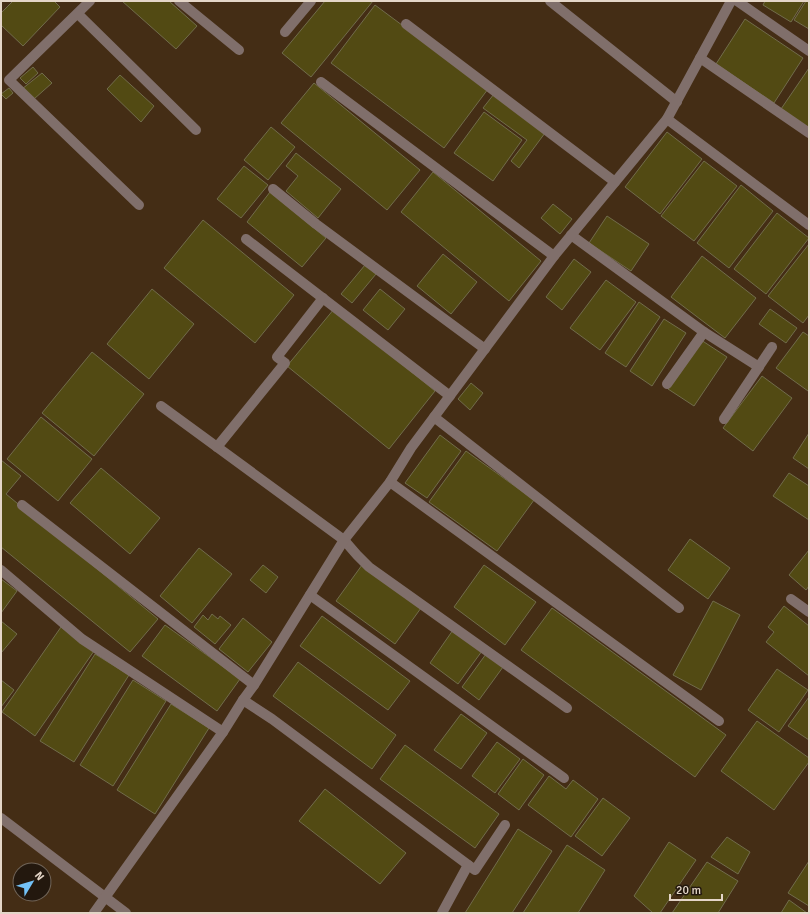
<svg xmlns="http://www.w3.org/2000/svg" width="810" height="914" font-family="Signika,sans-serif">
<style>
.building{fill:#524a13;stroke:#716c4b}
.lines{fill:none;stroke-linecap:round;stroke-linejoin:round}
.minor{stroke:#806f6b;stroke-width:10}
</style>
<rect width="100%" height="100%" fill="#442d15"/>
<g class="building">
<polygon points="13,1 54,1 60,7 23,46 1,25 1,13"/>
<polygon points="122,1 169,1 197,26 176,49"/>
<polygon points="325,1 373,1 311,77 282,53"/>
<polygon points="765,1 804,1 791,22 763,5"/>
<polygon points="806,1 809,1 809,29 794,20"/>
<polygon points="375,5 488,89 444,148 331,63"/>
<polygon points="745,19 803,58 774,103 716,64"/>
<polygon points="33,67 38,73 26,84 20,78"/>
<polygon points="809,68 809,128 781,109"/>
<polygon points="42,73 52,83 34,99 22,89"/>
<polygon points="120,75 154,106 141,122 107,89"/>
<polygon points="314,83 420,170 387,210 281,123"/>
<polygon points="9,88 13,93 6,99 1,94"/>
<polygon points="494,94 545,133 519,168 511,161 527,140 483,108"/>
<polygon points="484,112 522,140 493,181 454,153"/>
<polygon points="271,127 295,147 268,180 244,160"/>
<polygon points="667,132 702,159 660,214 625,187"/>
<polygon points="296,153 341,189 318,218 286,191 298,176 286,166"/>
<polygon points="704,161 737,186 694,241 661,216"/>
<polygon points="244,166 268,185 241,218 217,199"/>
<polygon points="433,172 541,261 509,301 401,212"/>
<polygon points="741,185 773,211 729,268 697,243"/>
<polygon points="270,192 326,238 302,267 247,222"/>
<polygon points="553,204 572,219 560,234 541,218"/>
<polygon points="777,213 809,238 766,294 734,269"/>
<polygon points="607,216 649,244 631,271 589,243"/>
<polygon points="203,220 294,295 255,343 164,268"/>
<polygon points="809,244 809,315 803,323 768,296"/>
<polygon points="443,254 477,282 451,314 417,286"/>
<polygon points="702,256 756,298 725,338 671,297"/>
<polygon points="574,259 591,272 562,310 546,297"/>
<polygon points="365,265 376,274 352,303 341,294"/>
<polygon points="606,280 636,302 600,350 570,328"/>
<polygon points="152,289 194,324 149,379 107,344"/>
<polygon points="380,289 405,309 388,330 363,310"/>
<polygon points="639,302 660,317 626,367 605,353"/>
<polygon points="334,309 435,391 389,449 287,366"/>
<polygon points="770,309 797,328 786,343 759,324"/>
<polygon points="664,319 686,333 652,386 630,371"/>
<polygon points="803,332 809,336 809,389 808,391 776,368"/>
<polygon points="701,340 727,357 694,406 668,389"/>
<polygon points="92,352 144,394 94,456 42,413"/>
<polygon points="762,376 792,398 753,451 723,428"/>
<polygon points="471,383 483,393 470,410 458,399"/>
<polygon points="41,417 92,459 58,501 7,459"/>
<polygon points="809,433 809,469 793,458"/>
<polygon points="440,435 461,451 427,498 405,483"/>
<polygon points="466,451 534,500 497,551 429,502"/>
<polygon points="1,460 21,476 6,494 158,619 130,652 1,547"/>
<polygon points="101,468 160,518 130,554 70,503"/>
<polygon points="789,473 809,486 809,520 773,496"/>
<polygon points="690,539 730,568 708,599 668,570"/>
<polygon points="199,548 232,574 192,623 160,596"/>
<polygon points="809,550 809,586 806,590 789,575"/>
<polygon points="263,565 278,577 266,593 250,580"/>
<polygon points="362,565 421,608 395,644 336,601"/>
<polygon points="484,565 536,602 505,645 454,607"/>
<polygon points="1,579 17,591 1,613"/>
<polygon points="713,601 740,615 701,690 673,675"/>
<polygon points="784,606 809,626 809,676 766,642 774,632 768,627"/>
<polygon points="552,608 726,735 695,777 521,650"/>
<polygon points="212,614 218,619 220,616 231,625 215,644 194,627 203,615 208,620"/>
<polygon points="322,616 410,681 388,710 300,646"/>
<polygon points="243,618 272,642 248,672 219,649"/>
<polygon points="1,621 17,634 1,653"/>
<polygon points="165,625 240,679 217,711 142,656"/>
<polygon points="61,627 94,651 35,736 2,712"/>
<polygon points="453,630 482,651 458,684 430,663"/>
<polygon points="95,654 129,675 74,762 40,741"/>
<polygon points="486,654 503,667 479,700 462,687"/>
<polygon points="298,662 396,735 372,769 273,696"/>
<polygon points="777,669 808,690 779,732 748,710"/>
<polygon points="1,680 14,690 1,707"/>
<polygon points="133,680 166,701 113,786 80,765"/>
<polygon points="809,697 809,740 788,726"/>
<polygon points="171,704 209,728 155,814 117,790"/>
<polygon points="461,714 487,733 461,769 434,750"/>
<polygon points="757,721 809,758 809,762 774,810 721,771"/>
<polygon points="497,742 520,759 495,793 472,776"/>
<polygon points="405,745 499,814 475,848 380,779"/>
<polygon points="523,759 544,775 519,810 498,794"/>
<polygon points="549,776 566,789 573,780 598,799 571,837 528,805"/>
<polygon points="325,789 406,853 380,884 299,821"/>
<polygon points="603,798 630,818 602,856 575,836"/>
<polygon points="518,829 552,851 512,913 465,913"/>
<polygon points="727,837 750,852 738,874 711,857"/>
<polygon points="669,842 696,860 660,913 653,913 634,896"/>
<polygon points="567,845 605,870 578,913 523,913"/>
<polygon points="809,861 809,906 788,893"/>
<polygon points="707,862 738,881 718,913 672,913"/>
<polygon points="789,900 807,913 781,913"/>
</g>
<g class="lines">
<g class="minor">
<polyline points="90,1 9,80 139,205"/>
<polyline points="179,1 239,50"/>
<polyline points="550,1 677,102"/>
<polyline points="737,1 809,51"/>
<polyline points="78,14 196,130"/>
<polyline points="406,24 615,182"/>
<polyline points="285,32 311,1"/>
<polyline points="700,58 809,133"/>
<polyline points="321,82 554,256"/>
<polyline points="667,119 809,225"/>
<polyline points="273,189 316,224 485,349"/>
<polyline points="571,235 704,332 759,367"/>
<polyline points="246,239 450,396"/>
<polyline points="667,384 704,332"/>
<polyline points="161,406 344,540 357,555 369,567 567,708"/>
<polyline points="434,417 679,608"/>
<polyline points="724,419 772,347"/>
<polyline points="217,447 285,363 277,357 323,298"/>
<polyline points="390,482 719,721"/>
<polyline points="22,505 254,685"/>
<polyline points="1,570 82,639 223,732"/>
<polyline points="310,595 564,778"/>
<polyline points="791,599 809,612"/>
<polyline points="243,700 272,719 475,870 505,825"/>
<polyline points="1,818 126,913"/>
<polyline points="94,913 223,732 243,700 254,685 344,540 390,482 411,448 554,256 667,119 731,1"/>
<polyline points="442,913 468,865"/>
</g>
</g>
<rect width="810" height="914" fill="none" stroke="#e4d6c8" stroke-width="4"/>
<g transform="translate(32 882) rotate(52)"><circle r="19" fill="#23180e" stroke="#706458"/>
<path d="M0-3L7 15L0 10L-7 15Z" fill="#73c1f6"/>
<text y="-6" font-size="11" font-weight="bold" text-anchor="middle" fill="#e4d6c8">N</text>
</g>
<path d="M670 894v6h52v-6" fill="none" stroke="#e4d6c8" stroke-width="2"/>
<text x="676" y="894" font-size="12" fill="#e4d6c8" stroke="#23180e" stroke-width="3" paint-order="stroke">20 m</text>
</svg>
